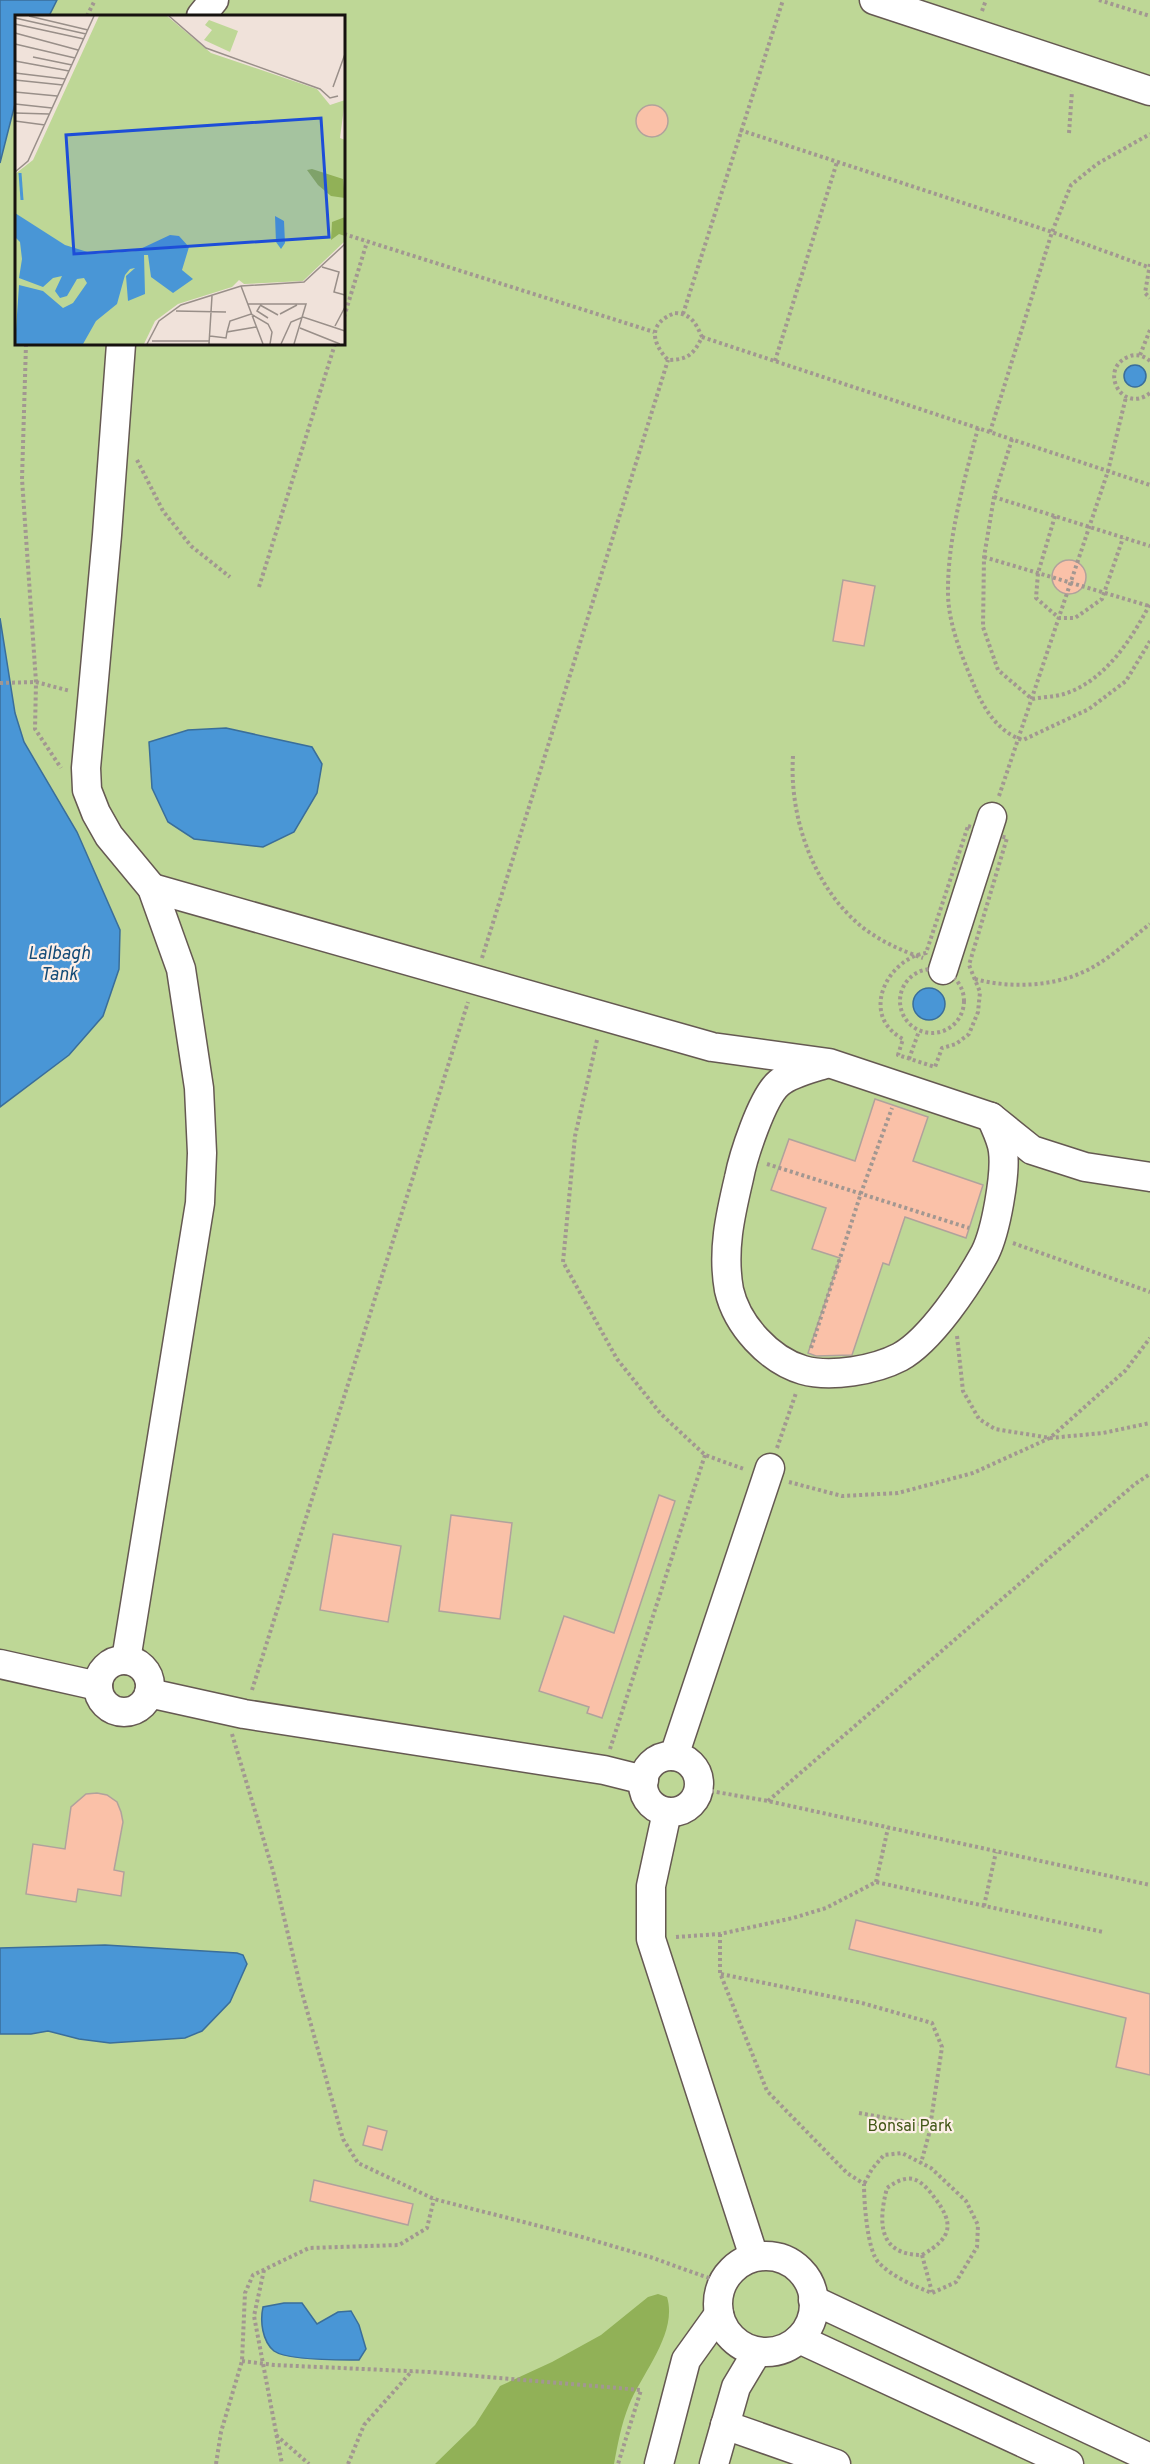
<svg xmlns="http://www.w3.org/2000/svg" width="1150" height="2464" font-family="Overpass,sans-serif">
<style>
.green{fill:#bed796;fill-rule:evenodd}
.forest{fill:#91b157}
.water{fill:#4996d6;stroke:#3a6e9a;stroke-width:1.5}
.building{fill:#fac1a8;stroke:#b0a29c;stroke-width:1.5}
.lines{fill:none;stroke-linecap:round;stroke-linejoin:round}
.minor-casing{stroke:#655952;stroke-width:31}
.path{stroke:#a29791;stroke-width:4;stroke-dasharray:3 3;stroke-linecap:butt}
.minor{stroke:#fff;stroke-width:28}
.labels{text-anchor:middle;stroke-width:4.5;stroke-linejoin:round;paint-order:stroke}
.park-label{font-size:16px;fill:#415616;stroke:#fdefe7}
.water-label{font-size:18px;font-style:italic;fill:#144b77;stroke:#fdefe7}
.inset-river{fill:none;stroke:#4996d6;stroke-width:3}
.inset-road{fill:none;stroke:#998f89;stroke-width:1.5}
.view{fill:#1d4ed8;fill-opacity:0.15;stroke:#1d4ed8;stroke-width:3}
.inset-edge{fill:none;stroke:#16120f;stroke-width:3}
</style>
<rect width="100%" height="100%" fill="#f0e2da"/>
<path class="green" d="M0 0H1150V2464H0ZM16 16H344V344H16Z"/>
<path class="forest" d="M658 2294 667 2297C678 2333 642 2373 629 2405 621 2425 618 2443 614 2464H435L475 2425 500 2386 552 2362 601 2335 648 2297Z"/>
<g class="water">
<polygon points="0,0 57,0 49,16 16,16 16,100 0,163"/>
<circle cx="1135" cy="376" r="11"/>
<polygon points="0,618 15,713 24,742 77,832 120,930 119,969 103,1016 69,1055 0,1107"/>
<polygon points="226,728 312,747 322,764 317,793 294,832 263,847 194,839 168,822 152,788 149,742 188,730"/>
<circle cx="929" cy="1004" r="16"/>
<polygon points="105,1945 237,1953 243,1955 247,1964 230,2002 202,2031 185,2038 110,2043 79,2039 48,2031 31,2034 0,2034 0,1948"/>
<path d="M284 2303H302L317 2324 338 2312 351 2311 359 2325 366 2349 359 2360C341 2360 288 2361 274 2351 262 2341 260 2321 263 2307Z"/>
</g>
<g class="building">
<circle cx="652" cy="121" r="16"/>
<circle cx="1069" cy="577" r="17"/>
<polygon points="843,580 875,586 864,646 833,641"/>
<polygon points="875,1099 928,1117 913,1161 983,1185 966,1238 905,1217 889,1265 883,1263 852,1355 816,1356 808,1353 840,1258 812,1249 826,1208 771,1190 789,1139 855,1161"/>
<polygon points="659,1495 675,1501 602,1718 587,1713 589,1707 539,1691 564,1616 614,1633"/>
<polygon points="451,1515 512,1523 500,1619 439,1611"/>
<polygon points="333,1534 401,1546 388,1622 320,1610"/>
<polygon points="97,1793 107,1795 117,1802 121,1812 123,1822 114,1870 124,1872 121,1896 78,1889 76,1902 26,1894 33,1844 65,1849 71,1807 86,1794"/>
<polygon points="856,1920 1150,1994 1150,2075 1116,2067 1126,2018 849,1949"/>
<polygon points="368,2126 387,2131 382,2150 363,2145"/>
<polygon points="314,2180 413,2204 408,2225 310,2201"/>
</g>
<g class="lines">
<g class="minor-casing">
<g id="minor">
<polyline points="874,0 1150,91"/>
<polyline points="201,16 214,0"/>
<polyline points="121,344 107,535 86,768 87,790 96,813 109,836 152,888 181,969 199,1088 202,1153 200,1203 126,1660"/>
<polyline points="152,888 712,1047 829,1063 991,1117 1032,1150 1085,1167 1150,1177"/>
<polyline points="943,970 992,817"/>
<path d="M825 1064C810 1069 791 1073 779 1083 762 1097 743 1157 739 1178 730 1216 722 1251 729 1290 737 1325 769 1360 803 1370 831 1378 875 1370 900 1357 931 1340 968 1284 985 1253 996 1231 1006 1174 1003 1151 1002 1140 995 1127 991 1117"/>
<circle cx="124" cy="1686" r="26"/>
<polyline points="0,1664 98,1686"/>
<polyline points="149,1693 244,1714 604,1770 644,1780"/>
<polyline points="674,1756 770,1468"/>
<circle cx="671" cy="1784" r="28"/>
<polyline points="667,1812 651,1886 651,1939 754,2257"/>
<circle cx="766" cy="2304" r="48"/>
<polyline points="813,2300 1150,2458"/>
<polyline points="799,2339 1069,2464"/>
<polyline points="725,2425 836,2464"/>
<polyline points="659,2464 686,2360 719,2314"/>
<polyline points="714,2464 736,2387 757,2352"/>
</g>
</g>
<g class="path">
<polyline points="1099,0 1150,16"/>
<polyline points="982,11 986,0"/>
<polyline points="87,16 95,0"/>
<polyline points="740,130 1052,232 1148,267"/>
<polyline points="1069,133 1072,91"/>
<polyline points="344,234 654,332"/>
<polyline points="1150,264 1145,293 1150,298"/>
<path d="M675 313C692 314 696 324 702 337 694 354 688 360 668 360 651 342 648 323 675 313Z"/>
<polyline points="683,314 783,0"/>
<polyline points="344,317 367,242"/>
<polyline points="702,337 1150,485"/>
<polyline points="26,344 22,479 36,682 35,729 61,768"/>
<polyline points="1140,355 1150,330"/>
<polyline points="775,361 837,162"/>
<path d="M1150 361C1144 356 1136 353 1128 357 1098 369 1122 415 1150 393"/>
<path d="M978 428C964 481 947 540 948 595 949 626 962 656 973 683 982 706 998 733 1023 740L1089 709 1126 681 1150 641"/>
<polyline points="990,432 1052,232 1071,185 1097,164 1150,134"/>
<path d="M1012 439 994 497 984 557 983 627 998 670 1032 699C1042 697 1054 697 1064 694 1105 681 1131 640 1150 604"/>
<polyline points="137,460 163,511 191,546 230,577"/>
<polyline points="994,497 1150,546"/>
<polyline points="1055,516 1038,573 1036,598 1059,618 1075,618 1102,599 1123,538"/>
<polyline points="984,557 1149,606"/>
<polyline points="259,587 335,344"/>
<polyline points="0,683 36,682 70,691"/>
<path d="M793 756C789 817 813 887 862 927 880 941 902 951 923 958"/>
<polyline points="999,796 1108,471 1126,397"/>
<path d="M968 826 1007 838 969 965 980 992 978 1012 969 1034 956 1044 942 1048 935 1067 898 1055 903 1039C894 1034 885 1026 882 1015 874 987 900 956 926 953Z"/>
<polyline points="482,958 668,360"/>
<circle cx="932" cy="1001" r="32"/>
<path d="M975 979C1008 988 1049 987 1081 973 1107 962 1128 941 1150 924"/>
<polyline points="597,1040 575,1136 563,1262 617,1359 661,1414 705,1455 744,1469"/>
<polyline points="909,1059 919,1031"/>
<polyline points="767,1164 969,1228"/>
<polyline points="1013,1243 1150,1292"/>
<polyline points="957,1336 963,1391 979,1419 995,1429 1050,1438 1103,1433 1150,1423"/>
<polyline points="811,1348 861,1193 892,1108"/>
<polyline points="777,1448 796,1393"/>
<polyline points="789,1482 842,1496 898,1493 973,1473 1050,1438 1125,1371 1150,1338"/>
<polyline points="252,1690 468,1002"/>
<polyline points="232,1734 273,1871 301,1989 343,2139 358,2163 434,2199 582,2237 650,2257 723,2283"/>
<polyline points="610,1749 705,1455"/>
<polyline points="699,1789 768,1801 1150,1885"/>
<polyline points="768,1801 1135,1484 1150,1474"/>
<polyline points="876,1882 888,1828"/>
<polyline points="984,1906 996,1852"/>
<path d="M720 1934V1973L767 2091 847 2173 864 2184C864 2201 867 2251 879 2263 893 2277 914 2286 932 2293L956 2282 977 2247 978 2225 966 2201 931 2168 902 2153 884 2155 872 2169 864 2184"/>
<polyline points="676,1937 720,1934 793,1918 826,1908 876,1882 1103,1932"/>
<polyline points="721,1974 862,2003 932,2023 942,2047 929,2134 921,2163"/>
<polyline points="859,2113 930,2126"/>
<path d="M922 2255C952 2238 955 2224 934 2197 929 2190 921 2181 913 2179 904 2177 894 2183 887 2188 878 2222 878 2255 922 2255L932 2292"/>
<polyline points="790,2263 813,2275"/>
<polyline points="264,2270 254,2316 282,2464"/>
<polyline points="242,2361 274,2365 430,2372 641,2390 618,2464"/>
<polyline points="276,2435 309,2464"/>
<polyline points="216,2464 221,2432 242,2361 245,2293 253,2275 309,2248 399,2245 427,2228 434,2199"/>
<polyline points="348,2464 364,2425 412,2371"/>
</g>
<use href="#minor" class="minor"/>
</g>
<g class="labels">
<g class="park-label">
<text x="910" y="2131">Bonsai Park</text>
</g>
<g class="water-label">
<text x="59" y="959">Lalbagh<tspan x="59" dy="21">Tank</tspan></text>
</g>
</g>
<g transform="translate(15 15)">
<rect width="330" height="330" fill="#f0e2da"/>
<path d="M84 1H152L196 38 302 74 315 90 330 85 325 123 330 125V226L288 266 229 269 224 265 217 272 163 289 140 306 129 329H0V159L18 145ZM194 5 223 16 215 37 189 25 197 15 190 10Z" fill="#bed796"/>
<path d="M297 154 328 164 330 183 316 181 303 170 292 155ZM330 202V221L324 219 316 225 317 207Z" fill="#91b157"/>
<path d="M0 198 50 230 79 239 121 236 155 220 164 221 174 232 167 255 178 264 158 278 136 262 133 240H129L130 279 113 286 111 261 120 253 115 254 110 260 102 289 81 306 68 329H0L4 270 28 276 48 293 58 288 72 268 69 263 62 264 52 281 45 283 40 276 47 261 38 263 28 272 4 263 7 244 5 227 0 222ZM260 201 269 206 270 228 266 234 261 227Z" fill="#4996d6"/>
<path class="inset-river" d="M5 158 7 185"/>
<path class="inset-road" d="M14 1 73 15M154 1 191 33 305 74 315 83 323 81M0 3 71 19M0 9 69 24M0 18 63 35M0 29 60 43M18 42 57 50M0 46 54 56M0 58 50 64M0 65 48 70M318 72 330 39M0 77 42 81M0 89 37 93M0 98 34 99M0 106 30 110M0 157 13 146 79 1M307 252 324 257 319 277 330 280M226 271 248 329M233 289H291L279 329M245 290 263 300M245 291 242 296 253 303M161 296 211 297M265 299 282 290M320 311 330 292M285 313 325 329M212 317 215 306 236 299 253 309 257 317 255 329M195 321 211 323 212 317 241 312M137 326H194M132 329 144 306 166 290 226 271 289 267 330 229M194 329 197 281M266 329 276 307 288 302 330 316"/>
<path class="view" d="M306 103 314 222 59 239 51 120Z"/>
<rect width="330" height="330" class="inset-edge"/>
</g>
</svg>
